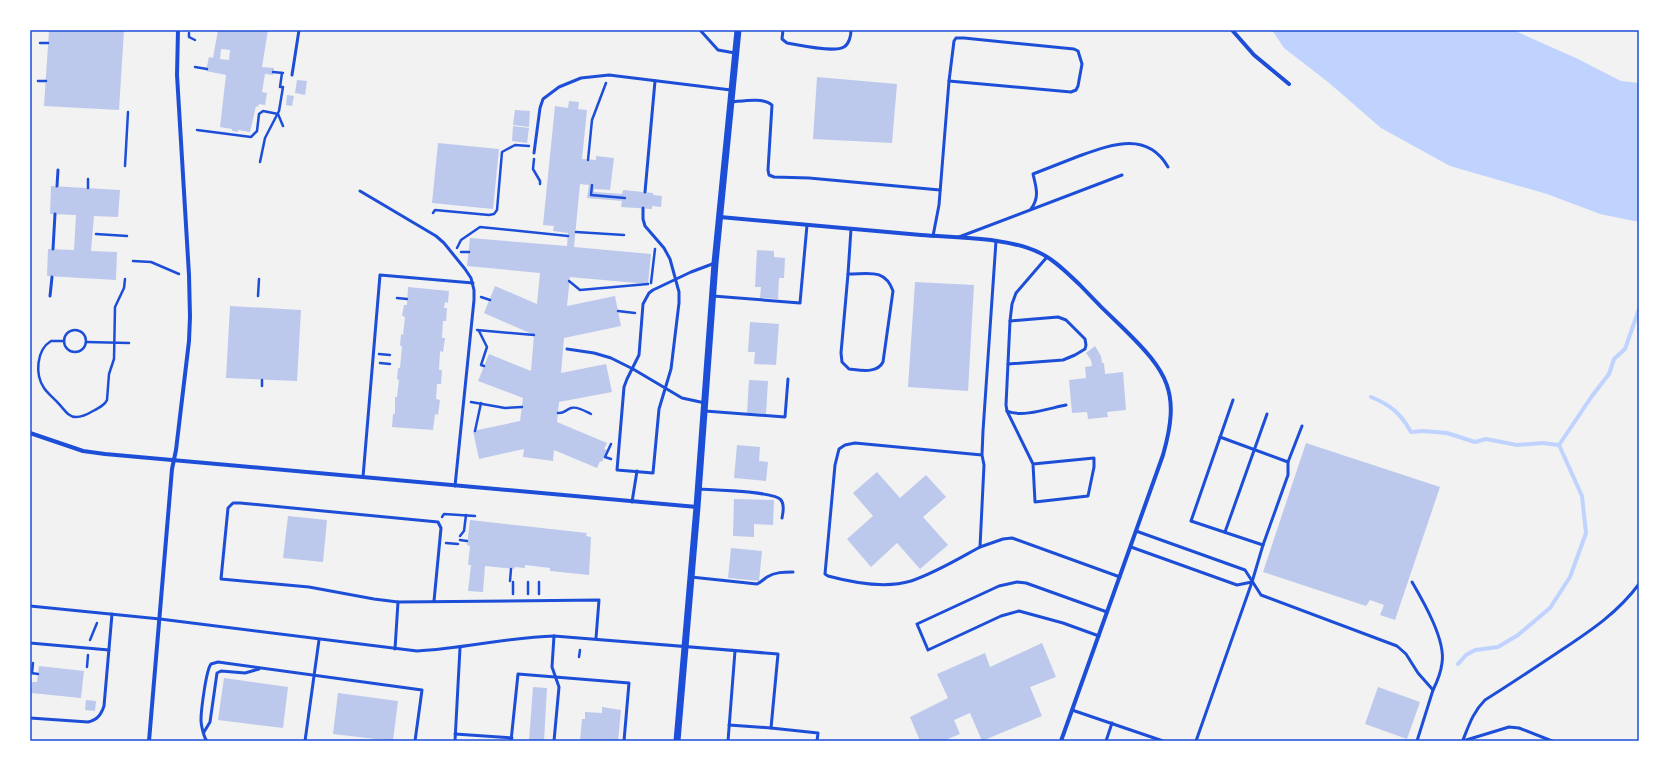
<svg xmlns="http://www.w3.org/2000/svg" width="1669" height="771" font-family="'Roboto Condensed',sans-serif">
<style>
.water{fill:#bfd3fe}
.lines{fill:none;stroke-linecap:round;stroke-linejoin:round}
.stream{stroke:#bfd3fe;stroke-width:4}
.building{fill:#bdc9ec;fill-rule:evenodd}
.path{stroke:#1d4ed8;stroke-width:2.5}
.service{stroke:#1d4ed8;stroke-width:3}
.minor{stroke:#1d4ed8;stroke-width:4}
.tertiary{stroke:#1d4ed8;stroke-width:7}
.neatline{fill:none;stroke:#1d4ed8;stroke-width:1.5}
</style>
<rect width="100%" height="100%" fill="#f2f2f2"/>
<polygon class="water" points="1272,30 1513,30 1576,58 1621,81 1639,83 1639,222 1600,214 1547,194 1450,166 1381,128 1328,82 1284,48"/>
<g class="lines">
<g class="stream">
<path d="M1371 397C1391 405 1401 414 1411 432L1423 431 1447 433 1475 442 1486 439 1517 445 1543 443 1559 445"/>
<polyline points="1559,445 1592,396 1609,374 1614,359 1625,349 1639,309"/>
<polyline points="1458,664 1466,655 1475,650 1498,647 1518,635 1550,608 1570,577 1586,533 1582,496 1559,445"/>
</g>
</g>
<g class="building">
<polygon points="49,30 124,30 119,110 44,106"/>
<path d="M218 30H268L262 67 274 68 273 75 265 74 262 92 267 93 265 105 259 104 258 107 256 106 250 132 238 130V132L232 131V129L220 127 226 75 206 71 209 57 213 58ZM221 49 230 50 229 60 220 59Z"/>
<polygon points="817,77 897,84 892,143 813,139"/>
<polygon points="297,80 307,81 305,95 295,93"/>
<polygon points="287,95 294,96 292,106 286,105"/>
<polygon points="569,101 579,102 578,109 587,110 582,159 596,160 596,156 614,158 610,190 594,189 594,192 622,194 623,190 653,193 653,195 662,196 661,207 652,206 652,209 621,207 622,201 587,198 589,185 580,184 574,247 651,254 648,284 570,277 567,306 615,296 621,326 564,338 561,373 606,364 612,392 559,402 557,422 607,443 604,449 607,450 602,462 600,461 597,468 554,450 553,461 523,457 524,449 479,459 473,431 520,421 523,398 478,381 489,354 531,371 534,335 484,313 495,286 537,304 540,273 467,266 470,238 567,246 568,233 553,231 554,226 543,225 555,106 568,108"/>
<polygon points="515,110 530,111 529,127 513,125"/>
<polygon points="513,126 529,128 527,143 512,141"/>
<polygon points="438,143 499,149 493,209 432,203"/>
<polygon points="51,186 120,190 118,217 94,216 91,251 117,252 116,280 47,276 48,249 74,250 76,215 50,214"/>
<polygon points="757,250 774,251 774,257 785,258 784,278 779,278 778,299 760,298 761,287 755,287"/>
<polygon points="915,282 974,285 968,391 908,387"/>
<polygon points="408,287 449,291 448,303 445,302 444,308 447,308 446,321 443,321 442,338 445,338 443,352 440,351 439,370 442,370 441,384 437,384 436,399 440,400 438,415 435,414 433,430 392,427 393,414 395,414 395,397 397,397 399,380 397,379 398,368 400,368 402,346 400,346 401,334 403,335 405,317 402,316 404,305 407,305"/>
<polygon points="230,306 301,310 297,381 226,378"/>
<polygon points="750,322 779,324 776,365 754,364 755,352 748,352"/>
<polygon points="1095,346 1101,356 1102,363 1104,363 1105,374 1123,372 1126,410 1107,412 1108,417 1088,419 1087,412 1072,413 1069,380 1086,378 1085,367 1092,366 1091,360 1086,353"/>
<polygon points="749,380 768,381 766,414 747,413"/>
<polygon points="1306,443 1440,487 1395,620 1380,615 1384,605 1370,600 1366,606 1263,572"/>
<polygon points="737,445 760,447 759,461 768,462 766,481 734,478"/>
<polygon points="877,472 900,498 926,475 946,497 923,517 948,545 920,569 897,543 871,567 847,539 873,516 853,493"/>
<polygon points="734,499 774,500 773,525 754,524 754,537 733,536"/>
<polygon points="288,516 327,520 323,562 283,558"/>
<polygon points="470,520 587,533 586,536 591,537 589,575 550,571 550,568 525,565 525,568 515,567 514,569 485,566 483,592 468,591 471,565 468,565 470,546 467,545"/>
<polygon points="731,548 762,551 759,581 728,578"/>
<polygon points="1042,643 1056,677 1030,687 1042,716 982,741 970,713 954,720 960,734 943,741 920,741 910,717 948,698 937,674 985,653 990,667"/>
<polygon points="39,666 84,671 81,698 31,693 32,682 37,682"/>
<polygon points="224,678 288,687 283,728 218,720"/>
<polygon points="533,687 547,688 544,741 529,741"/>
<polygon points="1378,687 1420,702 1407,739 1365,724"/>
<polygon points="338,693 398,701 393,741 333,734"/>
<polygon points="86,700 96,701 95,711 85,710"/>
<polygon points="602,707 621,710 618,741 580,741 582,719 585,719 585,712 602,713"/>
</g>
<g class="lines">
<g class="path">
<polyline points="189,33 189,37 195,40"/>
<polyline points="40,43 48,43"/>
<polyline points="195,67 207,69"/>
<polyline points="273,72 283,73"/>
<polyline points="38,81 46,81"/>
<polyline points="197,130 251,137 257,131 259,114 263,111 278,114 283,126"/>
<polyline points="534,159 533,169 540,181 540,184"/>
<polyline points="588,160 592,120 606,83"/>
<polyline points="260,162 265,138 279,111 283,87 280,87 282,73"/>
<polyline points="125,166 128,112"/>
<polyline points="592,185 591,195 625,198"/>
<polyline points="88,188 88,179"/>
<polyline points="433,213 435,210 489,215 494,214 497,210 502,152 515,145 529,146"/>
<polyline points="576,232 624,235"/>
<polyline points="96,234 127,236"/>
<polyline points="457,248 461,240 480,227 568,236"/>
<polyline points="461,252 469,252"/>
<polyline points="133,261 151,262 179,274"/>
<polyline points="569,281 580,290 648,284"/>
<polyline points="651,283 655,249"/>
<polyline points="258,296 259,279"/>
<polyline points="481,297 490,300"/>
<polyline points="397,298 407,299"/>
<polyline points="618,311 635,313"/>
<polyline points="477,330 534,335"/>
<circle cx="75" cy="341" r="11"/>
<polyline points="479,331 487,347 481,365 484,366"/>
<path d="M64 341H51C36 350 35 375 44 388 48 394 55 399 59 404 64 409 68 417 76 417 82 417 88 414 93 411 99 408 105 405 107 400L109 374 114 359 115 307 124 288 125 279"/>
<polyline points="86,342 129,343"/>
<polyline points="379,354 390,355"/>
<polyline points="380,363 390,364"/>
<polyline points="262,386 262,380"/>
<polyline points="471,402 505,408 522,407"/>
<path d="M558 413C564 414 565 410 571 408 577 406 585 411 591 414"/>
<polyline points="475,431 481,403"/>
<polyline points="611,444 605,457 611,459"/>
<polyline points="442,517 444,514 475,516"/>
<polyline points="460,536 464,531 466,515"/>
<polyline points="460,540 467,541"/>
<polyline points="446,543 458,544"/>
<polyline points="510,581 511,569"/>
<polyline points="513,582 513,594"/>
<polyline points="528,582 528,594"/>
<polyline points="539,582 539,594"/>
<polyline points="90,640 97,623"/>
<polyline points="579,657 580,650"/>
<polyline points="87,667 88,655"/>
<polyline points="31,673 38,674"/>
<polyline points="32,673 33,663"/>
</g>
<g class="service">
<polyline points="700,30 718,50 735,53"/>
<path d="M783 30 782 39 787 43C799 45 834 53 844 47 849 44 851 36 851 30"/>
<polygon points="956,38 964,38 1074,49 1078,51 1082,64 1078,86 1076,90 1071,92 949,81 954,41"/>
<polyline points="292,75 299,30"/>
<path d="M731 102C743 101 763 97 772 105L768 170 769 175 774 177 809 178 940 190"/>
<polyline points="534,153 540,108 543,99 559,87 581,78 609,75 731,90"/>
<polyline points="57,186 58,170"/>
<polyline points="360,191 436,236 444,243 465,269 471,278 474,290 474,300 455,486"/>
<polyline points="645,192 655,81"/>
<polyline points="643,208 643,219 645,226 664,248 670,259 679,292 679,303 671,369 659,409 653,473 617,470 624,387 627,379 639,355 643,304 649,293 653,290 691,272 715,263"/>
<path d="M1031 209C1040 197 1036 187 1033 174 1048 168 1064 162 1079 156 1110 145 1147 130 1168 167"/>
<polyline points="933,236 939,205 949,81"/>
<polyline points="959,237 1122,175"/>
<polyline points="53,249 55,214"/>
<path d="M1047 257 1016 293 1012 304 1010 321 1006 405 1007 411C1022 418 1050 408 1066 405"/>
<path d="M848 274C868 274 885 268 893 291L883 362C877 374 860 370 849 369L842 362 841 353Z"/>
<polyline points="848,274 851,229"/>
<polyline points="50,296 52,277"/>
<polyline points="713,296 800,303 807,225"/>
<polyline points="567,349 594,353 611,358 633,369 682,398 705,403"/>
<polyline points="1008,364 1063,360 1075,355 1085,349 1086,345 1085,339 1066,320 1058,317 1010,321"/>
<polyline points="1233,400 1191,521 1263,545"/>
<polyline points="705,411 785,417 788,379"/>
<polyline points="1007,411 1033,464 1035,502 1088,496 1094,467 1094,458 1033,464"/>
<polyline points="1220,437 1288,462"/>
<path d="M982 455 855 443 845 445 839 449 835 465 825 574 828 576C854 583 885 589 911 581 935 573 958 559 980 547L984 465 982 455 983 431 996 241"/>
<polyline points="363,477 380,275 473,283"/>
<path d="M698 489C713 490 774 491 781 500 785 505 783 513 782 518"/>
<polyline points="632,502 637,471"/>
<polyline points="1136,531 1245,570 1261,595 1397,646 1406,654 1418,673 1433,690 1417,741"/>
<polyline points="1225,532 1267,414"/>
<polyline points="980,547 1003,539 1012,538 1120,577"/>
<polyline points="1131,547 1237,585 1252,582"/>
<path d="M691 577 757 584C761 582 764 579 767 577 775 572 784 572 793 572"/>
<path d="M1412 582C1423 601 1446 640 1442 663 1441 672 1437 682 1433 690"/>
<polyline points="434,601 441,528 438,522 240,503 233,503 228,508 221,579 309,587 374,599 398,602 599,600 596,638"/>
<path d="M30 606 160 619 417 651C463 649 508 637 554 636L778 654 771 728 818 733 817 741"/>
<polyline points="1099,636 1063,623 1019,611 1001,616 928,650 917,624 999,586 1017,582 1026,583 1107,612"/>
<polyline points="30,643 109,650"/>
<polyline points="395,649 398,602"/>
<polyline points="1072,710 1163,741"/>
<path d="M30 718 88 722C97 720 101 715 104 706L112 614"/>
<polyline points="729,725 771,728"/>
<polyline points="204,732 210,722 217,673 221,671 245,673 259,669"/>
<polyline points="455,734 512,738"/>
<path d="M1463 740C1469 725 1473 712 1485 700 1509 685 1533 669 1557 653 1587 633 1617 614 1639 584"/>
<path d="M207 741C204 738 201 725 201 720 201 711 206 670 211 664L218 662 422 690 415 741"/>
<polyline points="305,741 319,640"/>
<polyline points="455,741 460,648"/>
<polyline points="511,741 518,674 629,683 624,741"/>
<polyline points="554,741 559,687 552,667 554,636"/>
<polyline points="728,741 735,651"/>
<polyline points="1106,741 1112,723"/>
<polyline points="1196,741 1252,582 1263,545 1288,475 1288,462 1302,426"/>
<polyline points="1463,741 1509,727 1519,728 1552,741"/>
</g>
<g class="minor">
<polyline points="1232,30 1254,55 1289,84"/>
<path d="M720 217C787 223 854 229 921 235 958 238 1008 237 1040 253 1055 260 1068 274 1080 285 1094 300 1108 314 1123 328 1168 372 1181 392 1163 455L1061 741"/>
<polyline points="30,433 83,451 105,454 697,507"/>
<polyline points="149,741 172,469 176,450 189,341 190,317 189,275 177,75 178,30"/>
</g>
<polyline class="tertiary" points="677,741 697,507 715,263 738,30"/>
</g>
<rect width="1669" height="771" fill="none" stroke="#ffffff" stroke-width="62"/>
<rect x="31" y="31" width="1607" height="709" class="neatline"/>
</svg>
